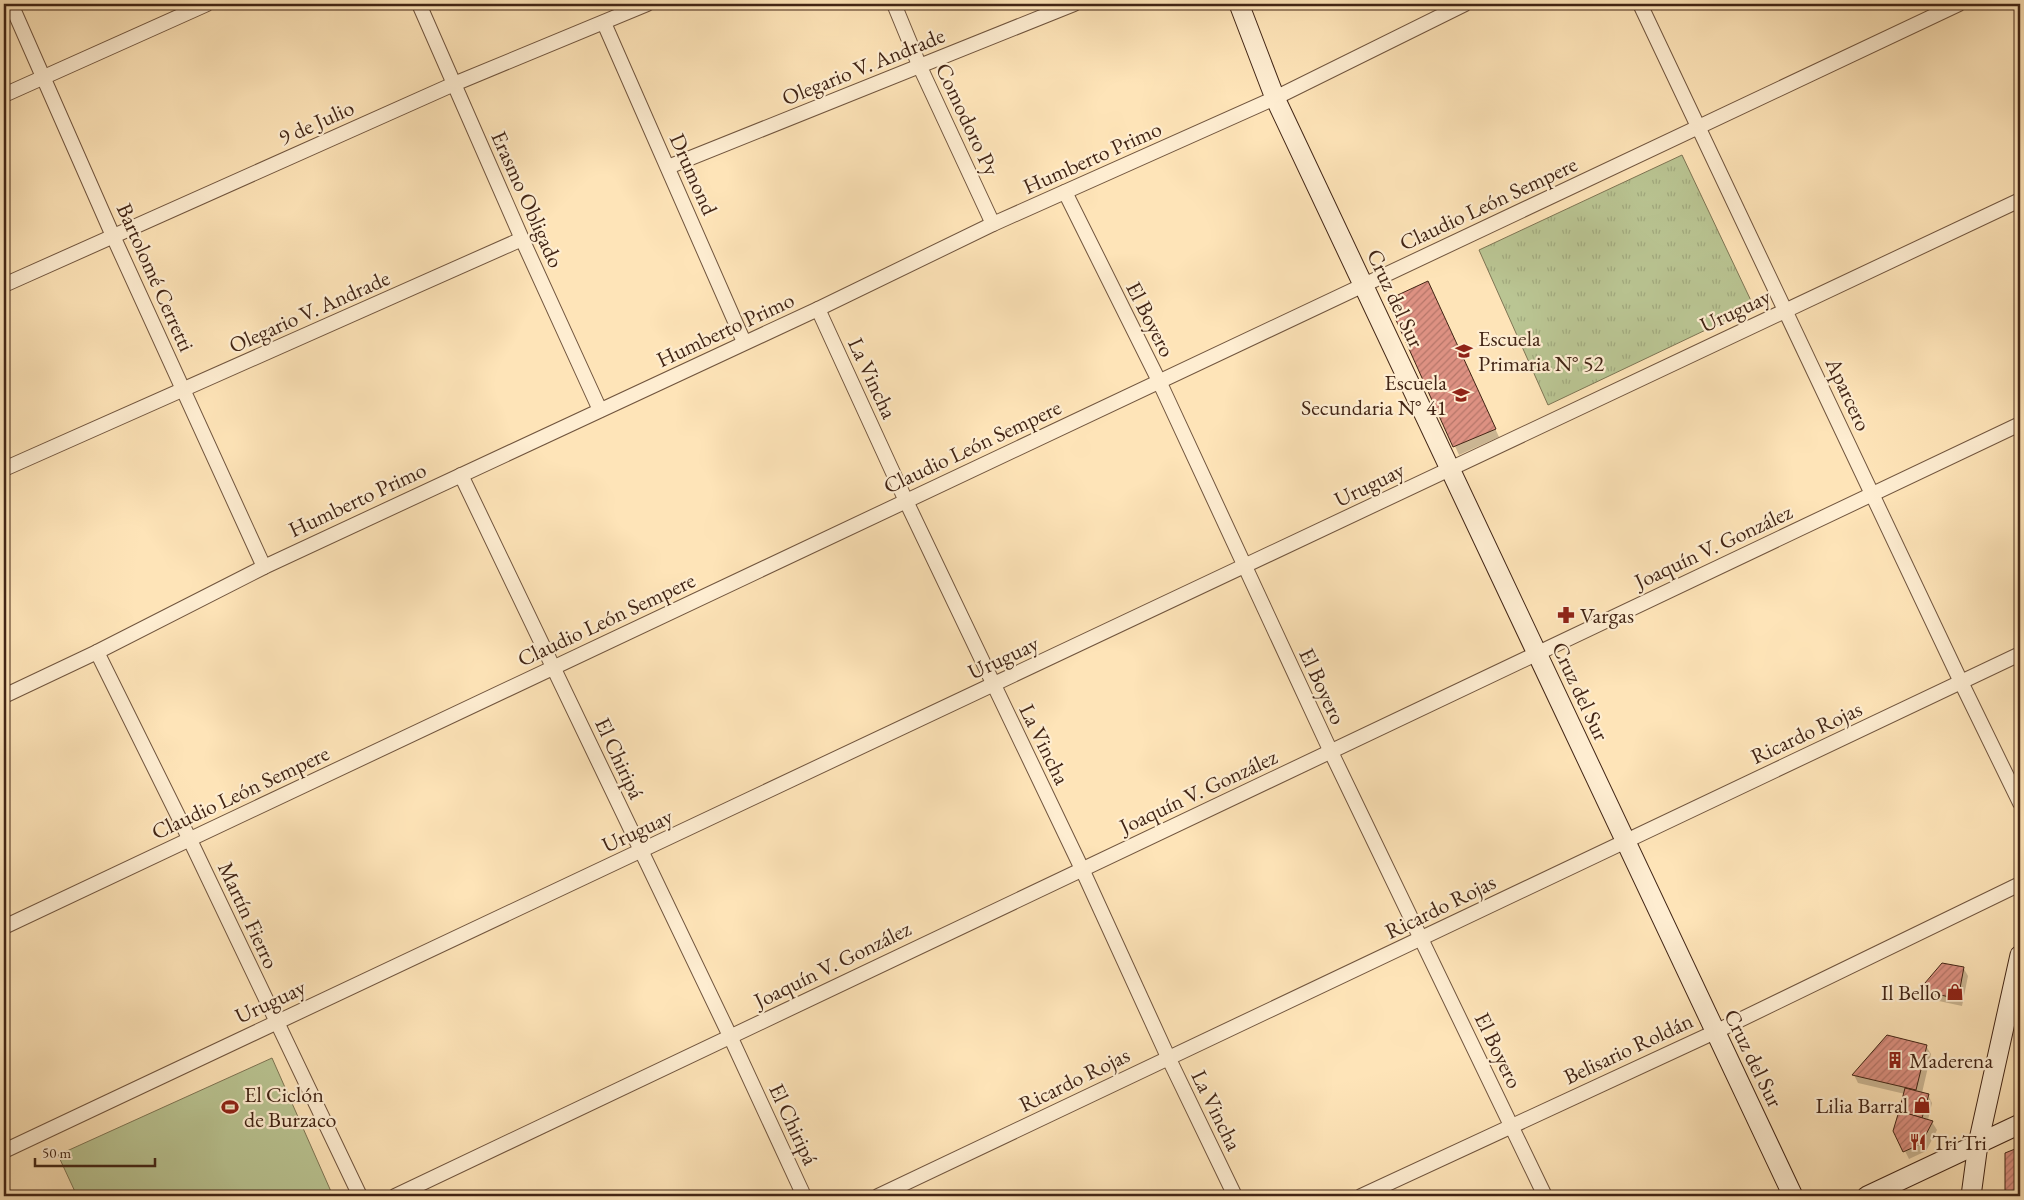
<svg xmlns="http://www.w3.org/2000/svg" width="2024" height="1200" font-family="'EB Garamond',serif">
<style>
.grass{fill:url(#grass-tufts);stroke:#7e7554}
.pitch{fill:#bac593;stroke:#7e7554}
.shadow{fill:#0003}
.building{fill:url(#building-hatch);stroke:#422515}
.lines{fill:none;stroke-linecap:round;stroke-linejoin:round}
.street-casing{stroke:#71553e;stroke-width:16}
.secondary-casing{stroke:#422515;stroke-width:21}
.street{stroke:#feedd1;stroke-width:14}
.secondary{stroke:#feedd1;stroke-width:19}
.labels{text-anchor:middle;stroke-width:4.5;stroke-linejoin:round;paint-order:stroke}
.street-label{font-size:22px;fill:#422515;stroke:#feedd1}
.poi-label{font-size:22px;fill:#422515;stroke:#feedd1;text-anchor:start}
</style>
<defs>
<pattern id="grass-tufts" width="24" height="20" patternUnits="userSpaceOnUse" patternTransform="scale(1.25)"><rect width="24" height="20" fill="#bac593"/><path d="M3 7l-1-3M5 7V3M7 7l1-3M15 17l-1-3M17 17v-4M19 17l1-3" fill="none" stroke="#a1a97e"/></pattern>
<pattern id="building-hatch" width="6" height="6" patternUnits="userSpaceOnUse" patternTransform="scale(1.25)"><rect width="6" height="6" fill="#dd9182"/><path d="M-1 1l2-2M0 6l6-6M5 7l2-2" fill="none" stroke="#b57669"/></pattern>
</defs>
<rect width="100%" height="100%" fill="#fee4b8"/>
<filter id="stains"><feTurbulence type="fractalNoise" baseFrequency=".004" numOctaves="4"/><feColorMatrix values="0 0 0 0 .2 0 0 0 0 .09 0 0 0 0 .02 0 0 0 .5 -.17"/></filter>
<radialGradient id="worn" r=".72"><stop offset=".6" stop-color="#630" stop-opacity="0"/><stop offset="1" stop-color="#630" stop-opacity=".3"/></radialGradient>
<polygon class="grass" points="1682,155 1754,307 1548,405 1479,250"/>
<polygon class="pitch" points="272,1058 333,1196 77,1196 58,1155"/>
<g class="shadow">
<polygon points="1432,291 1499,437 1459,455 1389,300"/>
<polygon points="1942,964 1964,969 1968,976 1962,1006 1925,998 1920,991"/>
<polygon points="1926,1046 1931,1054 1922,1093 1928,1095 1932,1103 1928,1120 1932,1122 1937,1130 1926,1151 1909,1159 1895,1131 1905,1094 1858,1083 1854,1075"/>
<polygon points="2020,1148 2020,1196 2007,1196 2006,1154"/>
</g>
<g class="building">
<polygon points="1428,281 1496,429 1453,447 1387,300"/>
<polygon points="1942,963 1964,967 1958,999 1919,990"/>
<polygon points="1887,1035 1927,1045 1916,1090 1852,1075"/>
<polygon points="2020,1072 2020,1092 2016,1089"/>
<polygon points="1905,1088 1929,1094 1922,1118 1899,1111"/>
<polygon points="1899,1111 1933,1121 1921,1144 1903,1152 1893,1131"/>
<polygon points="2020,1147 2020,1196 2005,1196 2005,1153"/>
</g>
<g class="lines">
<g class="street-casing">
<g id="street">
<polyline points="11,4 113,236 264,567"/>
<polyline points="419,4 522,239 600,410"/>
<polyline points="894,4 920,67 993,224"/>
<polyline points="1640,4 1961,682 2020,803"/>
<polyline points="604,23 744,342"/>
<polyline points="4,95 207,4"/>
<polyline points="668,167 1074,4"/>
<polyline points="1065,192 1159,381 1331,752 1545,1196"/>
<polyline points="4,285 454,84 647,4"/>
<polyline points="818,309 906,501 1082,869 1168,1057 1235,1196"/>
<polyline points="4,469 522,239"/>
<polyline points="461,475 730,1036 804,1196"/>
<polyline points="97,652 190,840 360,1196"/>
<polyline points="4,696 97,652 264,567 818,309 993,224 1275,98 1465,4"/>
<polyline points="4,927 1959,4"/>
<polyline points="4,1151 2020,200"/>
<polyline points="395,1196 2020,424"/>
<polyline points="878,1196 2020,654"/>
<polyline points="1361,1196 1715,1032 2020,884"/>
</g>
</g>
<g class="secondary-casing">
<g id="secondary">
<polyline points="1239,4 1275,98 1793,1196"/>
<polyline points="1867,1196 2020,1124"/>
<polyline points="1971,1196 1978,1144 2020,955"/>
</g>
</g>
<use href="#street" class="street"/>
<use href="#secondary" class="secondary"/>
</g>
<defs>
<g id="school-bare" transform="scale(1.35)"><path d="M0-5L7-2L0 1L-7-2ZM-4 1L0 2.5L4 1V4Q0 6-4 4Z" fill="#8f2418" stroke="#feedd1" stroke-width="2.5" paint-order="stroke"/></g>
<g id="pharmacy-bare" transform="scale(1.35)"><path d="M-2-6h4v4h4v4h-4v4h-4v-4h-4v-4h4Z" fill="#8f2418" stroke="#feedd1" stroke-width="2.5" paint-order="stroke"/></g>
<g id="shop-bare" transform="scale(1.35)"><path d="M-5-2.5h2.3a2.7 3.5 0 0 1 5.4 0H5L5.5 6h-11ZM-1.5-2.5h3a1.5 2.3 0 0 0-3 0Z" fill="#8f2418" stroke="#feedd1" stroke-width="2.5" paint-order="stroke"/></g>
<g id="building-bare" transform="scale(1.35)"><path d="M-4-6H4V6H1V3H-1V6H-4ZM-2.5-4.3h1.7v1.8h-1.7ZM.8-4.3h1.7v1.8H.8ZM-2.5-1h1.7V.8h-1.7ZM.8-1h1.7V.8H.8Z" fill="#8f2418" stroke="#feedd1" stroke-width="2.5" paint-order="stroke"/></g>
<g id="stadium-bare" transform="scale(1.35)"><path d="M0-5a6.5 5 0 1 0 0 10a6.5 5 0 1 0 0-10ZM-3.5-1.8h7v3.6h-7Z" fill="#8f2418" stroke="#feedd1" stroke-width="2.5" paint-order="stroke"/></g>
<g id="restaurant-bare" transform="scale(1.35)"><path d="M-5-6h1v4h1v-4h1v4h1v-4h1v5L-1.5 .5V6h-2V.5L-5-1ZM5-6V6H3V1.5H1.5Q1.5-4 5-6Z" fill="#8f2418" stroke="#feedd1" stroke-width="2.5" paint-order="stroke"/></g>
</defs>
<g fill-rule="evenodd">
<use href="#school-bare" x="1464" y="351"/>
<use href="#school-bare" x="1461" y="395"/>
<use href="#pharmacy-bare" x="1566" y="615"/>
<use href="#shop-bare" x="1955" y="992"/>
<use href="#building-bare" x="1895" y="1060"/>
<use href="#shop-bare" x="1922" y="1105"/>
<use href="#stadium-bare" x="230" y="1107"/>
<use href="#restaurant-bare" x="1918" y="1142"/>
</g>
<g class="labels">
<g class="street-label">
<text transform="translate(863 66) rotate(-22)" y="8">Olegario V. Andrade</text>
<text transform="translate(968 119) rotate(65)" y="8">Comodoro Py</text>
<text transform="translate(316 122) rotate(-24)" y="8">9 de Julio</text>
<text transform="translate(1092 157) rotate(-24)" y="8">Humberto Primo</text>
<text transform="translate(694 174) rotate(66)" y="8">Drumond</text>
<text transform="translate(528 199) rotate(66)" y="8">Erasmo Obligado</text>
<text transform="translate(1488 203) rotate(-25)" y="8">Claudio León Sempere</text>
<text transform="translate(156 277) rotate(66)" y="8">Bartolomé Cerretti</text>
<text transform="translate(1396 298) rotate(65)" y="8">Cruz del Sur</text>
<text transform="translate(1735 310) rotate(-25)" y="8">Uruguay</text>
<text transform="translate(309 311) rotate(-24)" y="8">Olegario V. Andrade</text>
<text transform="translate(1151 319) rotate(63)" y="8">El Boyero</text>
<text transform="translate(725 329) rotate(-25)" y="8">Humberto Primo</text>
<text transform="translate(873 378) rotate(65)" y="8">La Vincha</text>
<text transform="translate(1849 394) rotate(65)" y="8">Aparcero</text>
<text transform="translate(972 446) rotate(-25)" y="8">Claudio León Sempere</text>
<text transform="translate(1369 484) rotate(-26)" y="8">Uruguay</text>
<text transform="translate(357 499) rotate(-25)" y="8">Humberto Primo</text>
<text transform="translate(1713 546) rotate(-25)" y="8">Joaquín V. González</text>
<text transform="translate(606 619) rotate(-25)" y="8">Claudio León Sempere</text>
<text transform="translate(1003 657) rotate(-25)" y="8">Uruguay</text>
<text transform="translate(1323 686) rotate(65)" y="8">El Boyero</text>
<text transform="translate(1581 691) rotate(65)" y="8">Cruz del Sur</text>
<text transform="translate(1806 732) rotate(-25)" y="8">Ricardo Rojas</text>
<text transform="translate(1045 744) rotate(64)" y="8">La Vincha</text>
<text transform="translate(620 758) rotate(65)" y="8">El Chiripá</text>
<text transform="translate(1198 791) rotate(-25)" y="8">Joaquín V. González</text>
<text transform="translate(240 792) rotate(-25)" y="8">Claudio León Sempere</text>
<text transform="translate(637 830) rotate(-25)" y="8">Uruguay</text>
<text transform="translate(1440 906) rotate(-26)" y="8">Ricardo Rojas</text>
<text transform="translate(249 915) rotate(65)" y="8">Martín Fierro</text>
<text transform="translate(832 964) rotate(-26)" y="8">Joaquín V. González</text>
<text transform="translate(270 1001) rotate(-25)" y="8">Uruguay</text>
<text transform="translate(1628 1048) rotate(-25)" y="8">Belisario Roldán</text>
<text transform="translate(1499 1050) rotate(64)" y="8">El Boyero</text>
<text transform="translate(1754 1058) rotate(64)" y="8">Cruz del Sur</text>
<text transform="translate(1074 1079) rotate(-26)" y="8">Ricardo Rojas</text>
<text transform="translate(1217 1110) rotate(64)" y="8">La Vincha</text>
<text transform="translate(794 1124) rotate(65)" y="8">El Chiripá</text>
</g>
<g class="poi-label">
<text x="1478" y="346">Escuela<tspan x="1478" dy="25">Primaria N° 52</tspan></text>
<text x="1447" y="390" text-anchor="end">Escuela<tspan x="1447" dy="25">Secundaria N° 41</tspan></text>
<text x="1580" y="623">Vargas</text>
<text x="1941" y="1000" text-anchor="end">Il Bello</text>
<text x="1909" y="1068">Maderena</text>
<text x="244" y="1102">El Ciclón<tspan x="244" dy="25">de Burzaco</tspan></text>
<text x="1908" y="1113" text-anchor="end">Lilia Barral</text>
<text x="1932" y="1150">Tri Tri</text>
</g>
</g>
<rect width="2024" height="1200" fill="none" stroke="#fee4b8" stroke-width="20"/>
<rect x="5" y="5" width="2014" height="1190" fill="none" stroke="#422515" stroke-width="2.5"/>
<rect x="10" y="10" width="2004" height="1180" fill="none" stroke="#422515"/>
<path d="M35 1158v8h120v-8" fill="none" stroke="#422515" stroke-width="2.5"/>
<text x="42" y="1158" font-size="15" fill="#422515" stroke="#feedd1" stroke-width="4" paint-order="stroke">50 m</text>
<rect width="100%" height="100%" filter="url(#stains)"/>
<rect width="100%" height="100%" fill="url(#worn)"/>
</svg>
